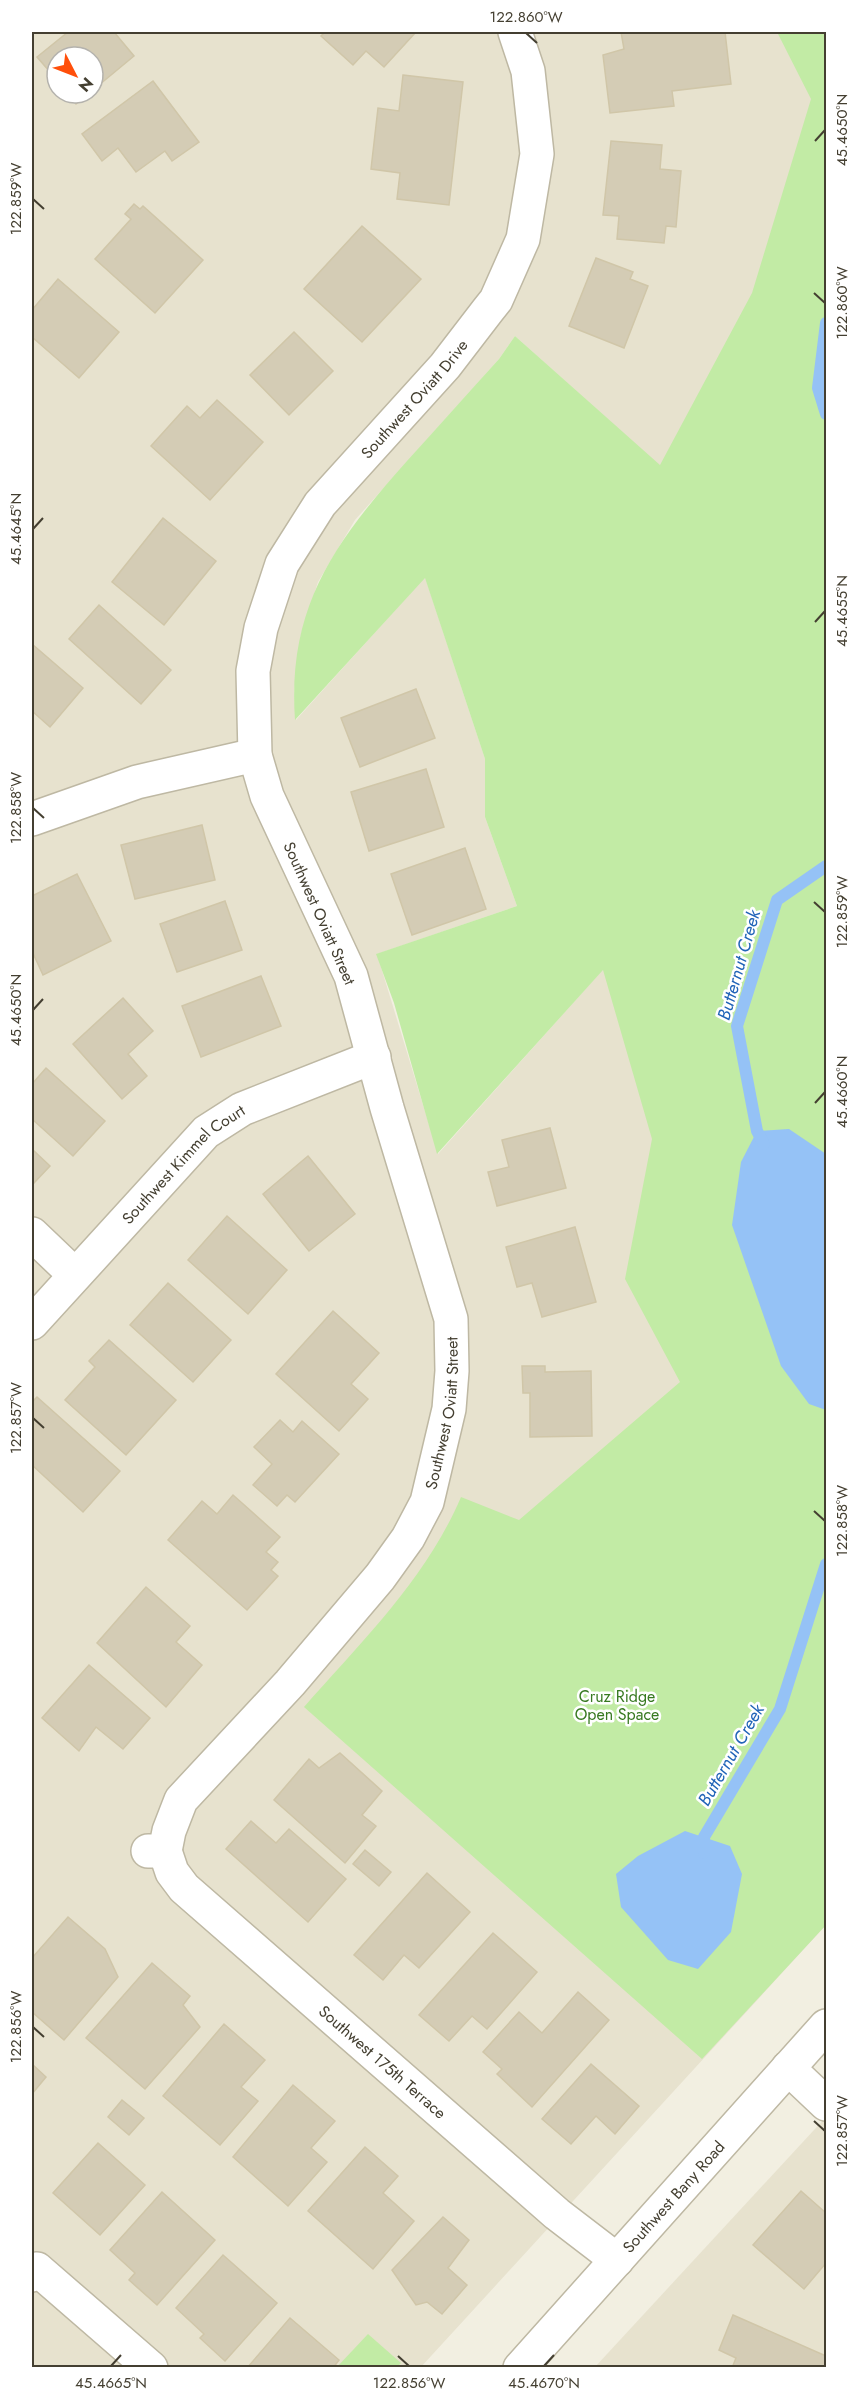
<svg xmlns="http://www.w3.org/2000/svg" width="858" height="2399" font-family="Jost,sans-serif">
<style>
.residential{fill:#e7e2ce;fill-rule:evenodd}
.green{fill:#c2eba5}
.water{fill:#95c2f6}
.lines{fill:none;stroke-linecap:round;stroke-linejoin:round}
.stream{stroke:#95c2f6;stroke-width:12}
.building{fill:#d4ccb5;stroke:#d0c6a8;stroke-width:1.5}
.minor-casing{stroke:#beb8a3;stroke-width:36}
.minor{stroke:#fff;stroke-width:33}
.ticks{fill:none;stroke:#443f31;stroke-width:2}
.labels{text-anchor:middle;stroke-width:5;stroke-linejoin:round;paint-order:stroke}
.street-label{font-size:16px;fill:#443f31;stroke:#fff}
.park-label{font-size:16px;fill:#377920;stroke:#fff}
.water-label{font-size:18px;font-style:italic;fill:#2265b8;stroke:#fff}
.neatline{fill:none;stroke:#443f31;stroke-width:2}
.ticks-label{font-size:15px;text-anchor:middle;fill:#443f31}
</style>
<rect width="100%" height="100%" fill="#f2efe1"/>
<g class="residential">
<path d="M32 32H826V615L515 336 499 359 355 520 318 582 301 635 294 692 296 720 425 577 485 759V817L517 906 377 954 438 1154 826 720V1925L421 2367 32 2368ZM57 57H93V93H57Z"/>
<polygon points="826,2117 826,2367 595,2367"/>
</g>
<g class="green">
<path d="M777 32H826V1925L702 2059 304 1707C362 1641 426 1579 461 1497L519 1520 680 1382 625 1279 652 1139 603 970 437 1154 394 1003 376 954 517 906 485 817V759L425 578 295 720C287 606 335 542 407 461 438 427 468 393 499 359L515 336 660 465 752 293 811 99Z"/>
<polygon points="368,2334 401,2363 397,2367 337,2367"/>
</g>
<g class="water">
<polygon points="789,1129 826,1154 826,1410 809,1404 781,1366 732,1225 741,1162 757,1131"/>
<polygon points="685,1831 730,1846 742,1874 731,1932 698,1969 668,1960 621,1907 616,1874 638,1856"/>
</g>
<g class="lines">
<g class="stream">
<polyline points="826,323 818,388 826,414"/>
<polyline points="764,1144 757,1131 737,1026 777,900 826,866"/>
<polyline points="704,1853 704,1837 780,1709 826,1564"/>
</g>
</g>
<g class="building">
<polygon points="68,32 114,32 134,56 93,90 93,57 57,57 57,80 37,57"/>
<polygon points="325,32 416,32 384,67 366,51 353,65 321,36"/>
<polygon points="621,32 725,32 731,84 672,91 674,106 610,113 603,55 624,49"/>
<polygon points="403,75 463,82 449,205 397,199 400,173 371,169 378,108 399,111"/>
<polygon points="153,81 199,142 172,161 165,151 136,172 118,148 102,161 82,134"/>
<polygon points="67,93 89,93 76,104"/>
<polygon points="611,141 662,145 660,169 681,171 676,227 666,226 664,243 617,239 619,216 603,215"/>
<polygon points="134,204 140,209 143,206 203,260 155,313 95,259 131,219 125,214"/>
<polygon points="362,226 421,279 362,342 304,289"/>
<polygon points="596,258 633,272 630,279 648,286 624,348 569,326"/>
<polygon points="58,279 119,332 79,378 32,337 32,310"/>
<polygon points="294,332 333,371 289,415 250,375"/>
<polygon points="217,400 263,442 210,500 151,446 187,406 200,418"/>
<polygon points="163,518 216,561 164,625 112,582"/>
<polygon points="99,605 171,670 141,704 69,639"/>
<polygon points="32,644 83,688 50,727 32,711"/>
<polygon points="416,689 435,738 360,767 341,718"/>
<polygon points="426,769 444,827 369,851 351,792"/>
<polygon points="202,825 215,880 135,899 121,845"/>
<polygon points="465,848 486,909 412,935 391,874"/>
<polygon points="77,874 111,941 43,975 32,951 32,896"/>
<polygon points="225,901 242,950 177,972 160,924"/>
<polygon points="261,976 281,1026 201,1057 182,1006"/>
<polygon points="123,998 153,1031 128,1054 147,1076 122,1099 73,1044"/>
<polygon points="46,1068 105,1121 73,1156 32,1119 32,1084"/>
<polygon points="550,1128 566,1188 497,1206 488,1172 509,1167 502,1140"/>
<polygon points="32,1149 50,1166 32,1185"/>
<polygon points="308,1156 355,1214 309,1251 263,1194"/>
<polygon points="227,1216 287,1270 248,1314 188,1260"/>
<polygon points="575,1227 596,1302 542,1317 532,1283 517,1287 506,1247"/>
<polygon points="168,1283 231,1340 193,1382 130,1325"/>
<polygon points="333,1311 379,1353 351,1384 368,1399 339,1431 276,1374"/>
<polygon points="109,1340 176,1400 126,1455 65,1400 95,1367 89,1361"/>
<polygon points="522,1366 545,1366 545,1372 591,1371 592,1436 530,1437 530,1393 523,1393"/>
<polygon points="37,1397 120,1471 83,1512 32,1465 32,1402"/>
<polygon points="280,1420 293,1432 302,1421 339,1454 295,1502 287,1495 277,1506 253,1485 272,1464 254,1447"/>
<polygon points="233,1495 280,1537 266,1552 278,1562 271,1570 278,1576 247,1610 168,1540 202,1501 217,1514"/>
<polygon points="146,1587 190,1626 176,1642 202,1665 166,1707 97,1643"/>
<polygon points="89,1665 150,1718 123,1749 96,1727 79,1751 42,1718"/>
<polygon points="340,1753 382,1791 362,1815 376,1826 345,1863 274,1800 309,1759 319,1768"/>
<polygon points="251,1821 276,1843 289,1829 346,1879 308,1922 226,1849"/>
<polygon points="365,1850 391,1872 379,1886 353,1864"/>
<polygon points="427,1873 470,1912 419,1968 404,1955 383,1980 354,1955"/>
<polygon points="68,1917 105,1949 118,1977 64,2040 32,2012 32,1958"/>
<polygon points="493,1933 537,1972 487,2029 472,2016 449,2041 419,2015"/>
<polygon points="152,1963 190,1996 183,2005 200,2027 145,2089 86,2038"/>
<polygon points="578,1992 609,2020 532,2107 497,2074 502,2069 483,2052 519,2012 542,2033"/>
<polygon points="224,2024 265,2060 241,2087 258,2101 220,2145 163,2096"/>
<polygon points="32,2064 46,2077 32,2094"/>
<polygon points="591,2064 639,2106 615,2134 596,2116 571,2144 542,2119"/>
<polygon points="293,2085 335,2121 311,2148 327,2162 288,2206 233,2157"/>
<polygon points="122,2100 144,2118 129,2135 108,2117"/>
<polygon points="98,2143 145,2185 100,2235 53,2193"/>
<polygon points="365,2147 398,2176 383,2193 414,2221 373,2269 308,2211"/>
<polygon points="801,2191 826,2213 826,2263 804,2289 753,2245"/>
<polygon points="162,2192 215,2240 157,2305 129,2280 135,2273 110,2250"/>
<polygon points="443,2217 469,2240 448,2268 467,2285 442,2314 427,2302 416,2305 392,2270"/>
<polygon points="223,2255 277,2303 225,2361 200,2338 204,2334 176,2308"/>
<polygon points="733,2315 826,2356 826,2368 732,2368 736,2358 719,2350"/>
<polygon points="290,2318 339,2360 333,2368 247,2368"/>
</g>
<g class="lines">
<g class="minor-casing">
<g id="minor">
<polyline points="32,819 137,782 255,755"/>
<polyline points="32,1234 75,1275"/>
<path id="s1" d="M32 1323 206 1132 242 1109 374 1057"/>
<path id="s2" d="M148 1851H165L169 1831 181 1800 290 1683 380 1577 408 1538 427 1502 449 1409 452 1371 451 1319 387 1108 351 976 267 796 255 755 253 671 261 628 282 564 320 504 445 366 488 310 496 300 523 239 537 154 528 71 515 32"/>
<path id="s3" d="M165 1851 172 1872 184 1888 557 2214 617 2260"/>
<polyline points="788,2068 826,2104"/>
<polyline points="32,2275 37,2269 151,2368"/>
<path id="s4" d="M520 2368 826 2026"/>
</g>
</g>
<use href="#minor" class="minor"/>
</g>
<path class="ticks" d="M526 33 537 43M815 141 825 130M33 199 44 209M814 293 825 303M33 529 43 518M815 622 825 611M33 808 44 818M814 902 825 912M33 1010 43 999M815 1103 825 1092M33 1418 44 1428M814 1511 825 1521M33 2027 44 2037M814 2121 825 2131M398 2356 409 2366M111 2366 121 2355M544 2366 554 2355"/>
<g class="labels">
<g class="street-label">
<text dy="6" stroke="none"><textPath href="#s2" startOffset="1650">Southwest Oviatt Drive</textPath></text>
<text transform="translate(320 913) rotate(66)" y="6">Southwest Oviatt Street</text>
<text dy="6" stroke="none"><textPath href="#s1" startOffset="220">Southwest Kimmel Court</textPath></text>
<text dy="6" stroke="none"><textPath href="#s2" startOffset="549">Southwest Oviatt Street</textPath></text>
<text dy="6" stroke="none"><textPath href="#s3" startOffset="306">Southwest 175th Terrace</textPath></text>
<text dy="6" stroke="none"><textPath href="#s4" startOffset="230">Southwest Bany Road</textPath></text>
</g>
<g class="park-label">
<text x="617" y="1702">Cruz Ridge<tspan x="617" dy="18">Open Space</tspan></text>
</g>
<g class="water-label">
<text transform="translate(739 965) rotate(-74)" y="6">Butternut Creek</text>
<text transform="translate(731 1755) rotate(-60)" y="6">Butternut Creek</text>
</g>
</g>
<rect width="858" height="2399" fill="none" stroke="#ffffff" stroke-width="66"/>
<g transform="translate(75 75) rotate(132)"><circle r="28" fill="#ffffff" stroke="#b4b2ad" stroke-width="1.5"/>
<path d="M0-4.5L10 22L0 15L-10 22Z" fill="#ff4f0b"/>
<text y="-9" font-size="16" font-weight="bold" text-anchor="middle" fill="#443f31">N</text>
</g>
<rect x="33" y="33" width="792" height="2333" class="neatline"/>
<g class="ticks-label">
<text x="526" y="22">122.860°W</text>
<text transform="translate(842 130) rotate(-90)" y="5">45.4650°N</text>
<text transform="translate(16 199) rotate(-90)" y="5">122.859°W</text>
<text transform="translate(842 303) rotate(-90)" y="5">122.860°W</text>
<text transform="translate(16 529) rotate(-90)" y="5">45.4645°N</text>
<text transform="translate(842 611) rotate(-90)" y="5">45.4655°N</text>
<text transform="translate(16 808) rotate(-90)" y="5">122.858°W</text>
<text transform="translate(842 912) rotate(-90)" y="5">122.859°W</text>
<text transform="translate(16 1010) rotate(-90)" y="5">45.4650°N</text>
<text transform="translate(842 1092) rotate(-90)" y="5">45.4660°N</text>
<text transform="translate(16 1418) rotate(-90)" y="5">122.857°W</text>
<text transform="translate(842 1521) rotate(-90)" y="5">122.858°W</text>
<text transform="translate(16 2027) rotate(-90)" y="5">122.856°W</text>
<text transform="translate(842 2131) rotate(-90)" y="5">122.857°W</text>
<text x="111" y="2388">45.4665°N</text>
<text x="409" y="2388">122.856°W</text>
<text x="544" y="2388">45.4670°N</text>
</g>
</svg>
